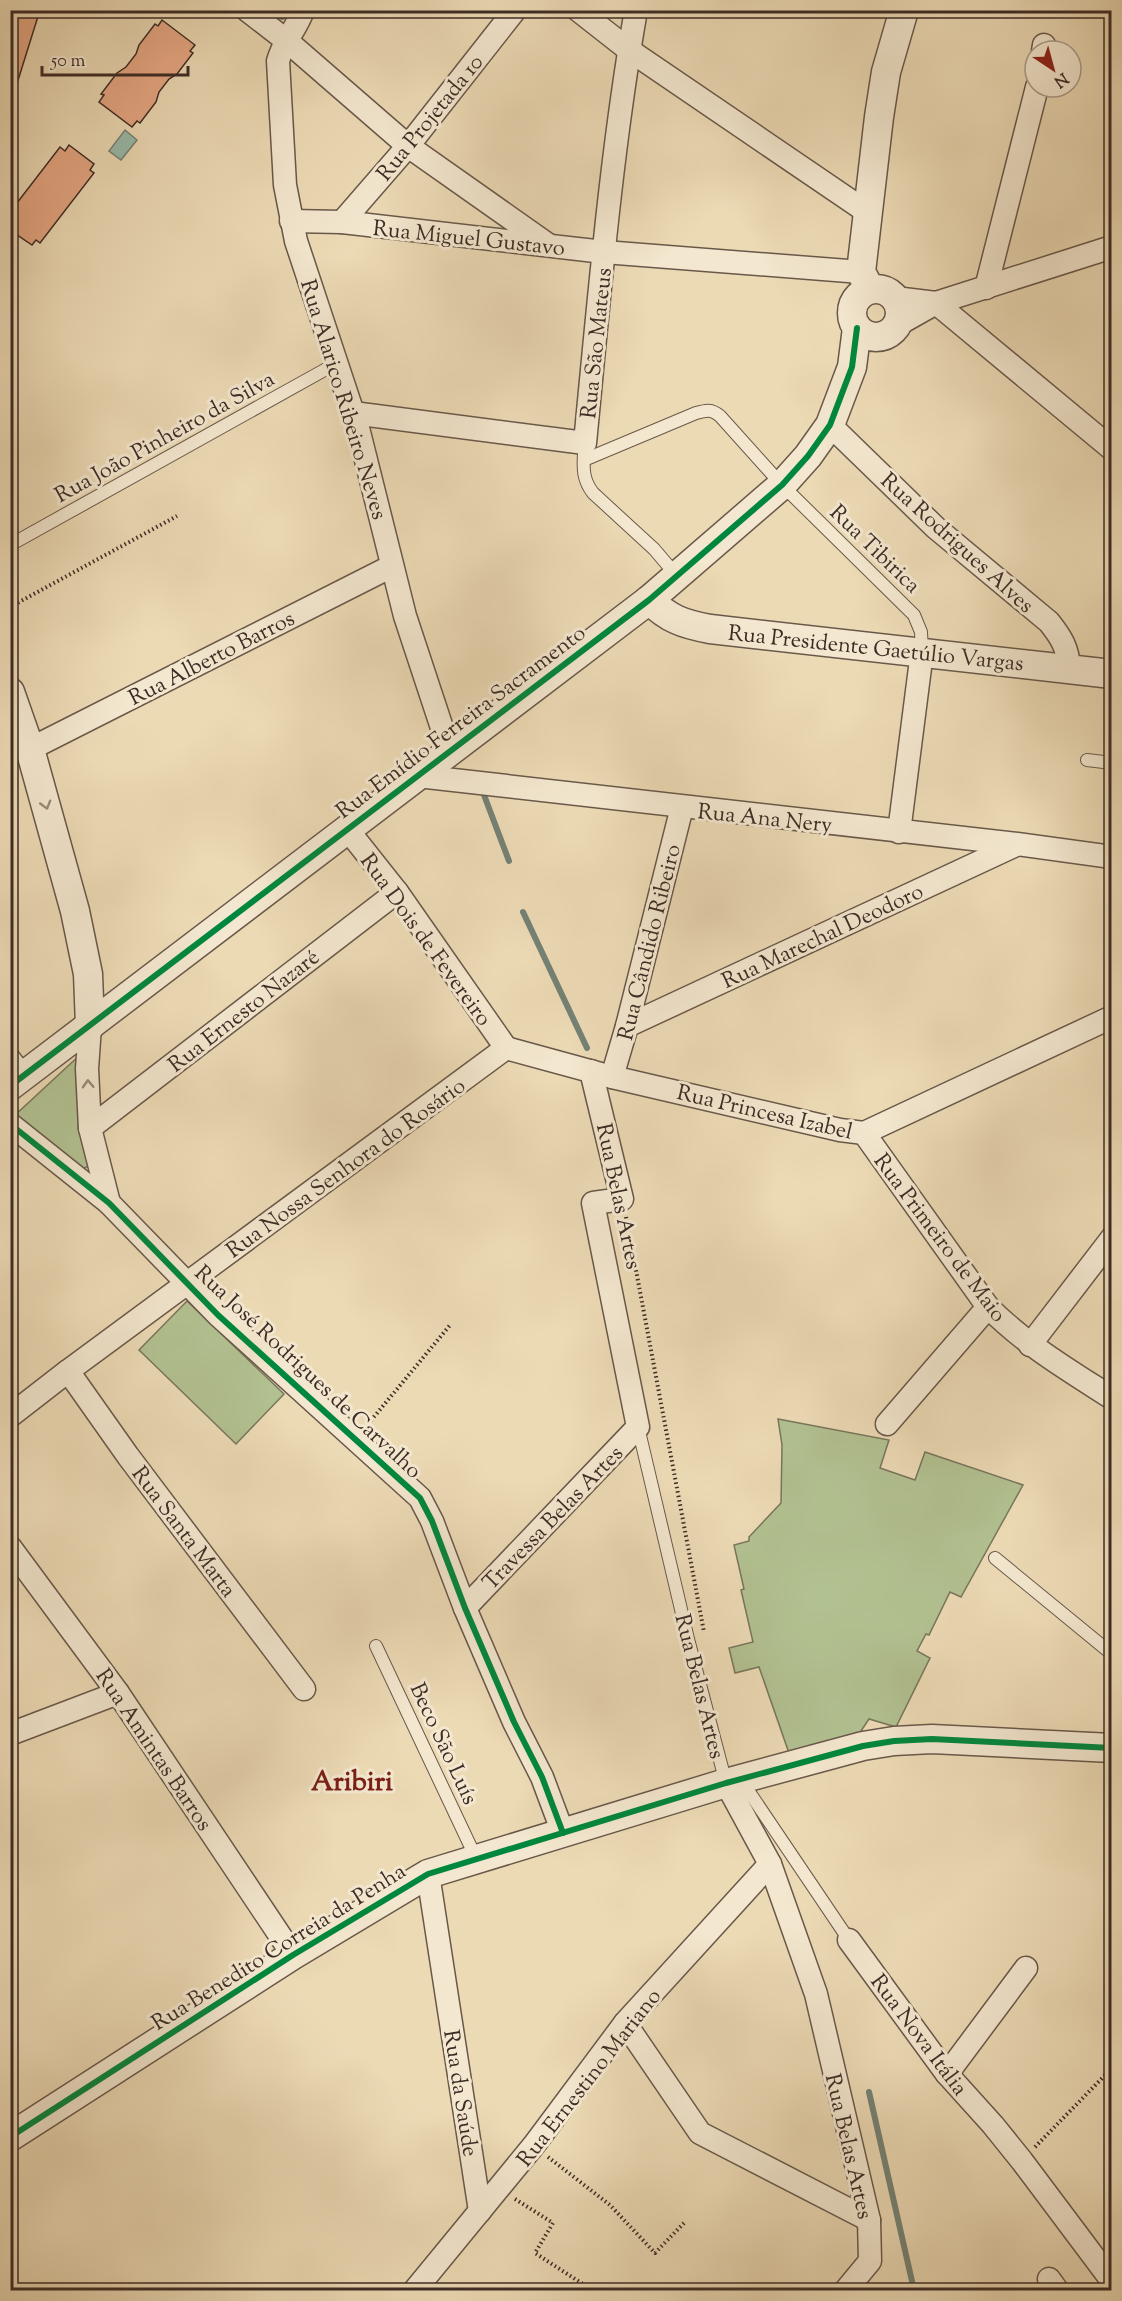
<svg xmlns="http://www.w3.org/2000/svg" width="1122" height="2301" font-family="'Sorts Mill Goudy',serif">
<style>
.green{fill:#b2c191;stroke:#78765c;stroke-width:1.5}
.water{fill:#9ba;stroke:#748275;stroke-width:1.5}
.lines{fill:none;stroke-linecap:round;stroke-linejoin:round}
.stream{stroke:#748275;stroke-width:6}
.building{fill:#e5a783;stroke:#3d2c26;stroke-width:1.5}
.service-casing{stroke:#69584a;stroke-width:14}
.minor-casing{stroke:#69584a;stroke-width:25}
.tertiary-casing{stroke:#69584a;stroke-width:31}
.path{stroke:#3d2c26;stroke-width:4;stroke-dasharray:1.5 3;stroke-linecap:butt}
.service{stroke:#f3e7cf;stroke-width:12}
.minor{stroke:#f3e7cf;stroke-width:22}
.tertiary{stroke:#f3e7cf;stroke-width:28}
.cycleway-casing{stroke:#f3e7cf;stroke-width:10}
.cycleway{stroke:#00873e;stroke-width:6}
.oneway{stroke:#988a7a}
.labels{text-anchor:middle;stroke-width:6;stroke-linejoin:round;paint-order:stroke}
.street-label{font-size:22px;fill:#3d2c26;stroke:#f3e7cf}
.district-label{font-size:28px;font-weight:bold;fill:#7a1f14;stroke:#f3e7cf}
</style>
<rect width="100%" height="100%" fill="#ecdab5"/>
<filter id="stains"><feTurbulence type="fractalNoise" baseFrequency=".00333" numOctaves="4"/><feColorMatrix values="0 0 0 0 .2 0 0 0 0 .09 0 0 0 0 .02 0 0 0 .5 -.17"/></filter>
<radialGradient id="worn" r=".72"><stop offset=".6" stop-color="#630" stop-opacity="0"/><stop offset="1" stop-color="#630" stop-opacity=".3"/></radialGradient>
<g class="green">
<polygon points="82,1053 92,1165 76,1171 13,1117"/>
<polygon points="187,1301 284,1394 236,1444 139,1350"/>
<polygon points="778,1419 889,1440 880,1468 915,1480 925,1452 1023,1485 961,1597 950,1592 929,1635 926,1634 917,1651 930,1658 896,1727 869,1719 859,1734 789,1753 759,1667 735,1673 729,1648 753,1642 741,1590 744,1589 734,1545 749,1541 749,1537 781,1503 782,1445"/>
</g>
<polygon class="water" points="125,130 137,140 121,160 109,151"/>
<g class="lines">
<g class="stream">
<polyline points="282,17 283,10"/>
<polyline points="484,795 509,861"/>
<polyline points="523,912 587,1048"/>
<polyline points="869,2092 914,2290"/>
</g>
</g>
<g class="building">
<polygon points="10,10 40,10 14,93 10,92"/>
<polygon points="162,20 195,45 190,51 193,53 177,74 169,79 159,92 156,102 140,123 137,121 132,127 99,102 104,95 101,94 117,73 126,67 136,54 139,45 155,24 158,26"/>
<polygon points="69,145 94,164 90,170 94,173 40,243 36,240 32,245 10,230 10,212 60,147 65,151"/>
</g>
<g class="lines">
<g class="service-casing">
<g id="service">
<path d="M584 453C583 469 583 480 593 493L654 549 677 576"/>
<path d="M584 460 696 413C707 410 711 409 720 416L782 485 914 615 921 632 922 652"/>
<polyline points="10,545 337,363"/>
<polyline points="1087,760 1112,763"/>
<polyline points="638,1427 688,1639 726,1783"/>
<polyline points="995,1558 1112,1654"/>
<polyline points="376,1646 476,1858"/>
<polyline points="741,1780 849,1940"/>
</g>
</g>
<g class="minor-casing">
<g id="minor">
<polyline points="247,10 287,41 408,146 547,244"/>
<path d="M303 10C297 28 283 42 278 61L285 185 296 241 358 428 405 616 445 737 452 751"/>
<polyline points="578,10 629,50 867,212"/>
<polyline points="1043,51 1044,45"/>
<polyline points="291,221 342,222 604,252 861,272"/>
<polyline points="342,222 408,146 515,10"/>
<polyline points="986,288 1037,87"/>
<polyline points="895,298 936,303"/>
<polyline points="936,303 1112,449"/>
<polyline points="897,325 936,303 1112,247"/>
<path d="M353 413 585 443C599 299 611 153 636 10"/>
<path d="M830 425 936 528 1049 622C1061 637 1068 648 1069 668"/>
<polyline points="30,749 392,566"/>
<polyline points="418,776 1017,844 1112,857"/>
<polyline points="347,829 397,892 506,1048"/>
<polyline points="899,832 922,652"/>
<polyline points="90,1026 87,1069 90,1128 109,1203"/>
<polyline points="627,1026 1016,845"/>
<polyline points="506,1048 612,1077 840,1130 864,1133 1112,1017"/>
<polyline points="10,1060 23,1077"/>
<polyline points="612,1077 627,1026 682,807"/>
<polyline points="10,1124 109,1203 218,1315 420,1498 432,1521 465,1608 514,1722 542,1777 563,1833"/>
<polyline points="90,1128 397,892"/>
<path d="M864 1133 988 1307C1026 1345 1067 1369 1112 1398"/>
<polyline points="1030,1345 1112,1238"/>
<polyline points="68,1371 128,1456 304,1689"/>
<polyline points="10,1416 68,1371 506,1048"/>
<polyline points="887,1424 988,1307"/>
<polyline points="10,1547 118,1693 293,1955"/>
<polyline points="465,1608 638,1427 593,1203 622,1199 591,1071"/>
<polyline points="10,1734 118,1693"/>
<polyline points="726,1783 770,1864 816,1994 869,2220 870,2261 846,2290"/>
<polyline points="428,1874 480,2211"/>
<polyline points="849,1940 947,2074 993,2125 1022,2161 1112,2281"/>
<polyline points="625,2023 700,2133 869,2220"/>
<polyline points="947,2074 1026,1968"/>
<polyline points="1049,2279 1057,2290"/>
<polyline points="415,2290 534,2145 625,2023 770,1864"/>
</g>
</g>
<g class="tertiary-casing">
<g id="tertiary">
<circle cx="876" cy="313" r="24"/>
<polyline points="870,289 861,272 879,117 886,72 904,10"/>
<path d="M649 600C669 619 683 624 710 629L1112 674"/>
<polyline points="10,692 30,749 75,911 88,974 90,1026"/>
<polyline points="10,1086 649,600 782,485 808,456 830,425 852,367 857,328"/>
<polyline points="10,2137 293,1955 428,1874 726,1783 863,1746 894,1741 932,1739 1112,1748"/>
</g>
</g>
<g class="path">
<polyline points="10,607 177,516"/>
<polyline points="626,1217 704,1632"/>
<polyline points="368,1424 451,1324"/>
<polyline points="1035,2147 1112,2068"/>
<polyline points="548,2157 610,2205 655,2253 684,2223"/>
<polyline points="515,2199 553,2223 535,2253 592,2290"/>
</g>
<use href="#service" class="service"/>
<use href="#minor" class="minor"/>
<use href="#tertiary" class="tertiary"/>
<g class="cycleway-casing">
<g id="cycleway">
<polyline points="10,1086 649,600 782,485 808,456 830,425 852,367 857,328"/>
<polyline points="10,1124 109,1203 218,1315 420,1498 432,1521 465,1608 514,1722 542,1777 563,1833"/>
<polyline points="10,2137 293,1955 428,1874 726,1783 863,1746 894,1741 932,1739 1112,1748"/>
</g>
</g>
<use href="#cycleway" class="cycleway"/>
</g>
<defs><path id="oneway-chevron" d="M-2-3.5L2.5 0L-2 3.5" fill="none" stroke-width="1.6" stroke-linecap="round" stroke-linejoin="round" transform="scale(1.5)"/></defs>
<g class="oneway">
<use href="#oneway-chevron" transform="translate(46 805) rotate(74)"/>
<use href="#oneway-chevron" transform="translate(88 1084) rotate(-92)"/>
</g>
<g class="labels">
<g class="street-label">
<text transform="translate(429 117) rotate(-51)" y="8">Rua Projetada 10</text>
<text transform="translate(469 237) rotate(6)" y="8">Rua Miguel Gustavo</text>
<text transform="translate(595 343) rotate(-84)" y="8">Rua São Mateus</text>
<text transform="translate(345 399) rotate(73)" y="8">Rua Alarico Ribeiro Neves</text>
<text transform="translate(164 436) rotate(-29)" y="8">Rua João Pinheiro da Silva</text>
<text transform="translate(958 542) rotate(42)" y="8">Rua Rodrigues Alves</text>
<text transform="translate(876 548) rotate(44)" y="8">Rua Tibirica</text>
<text transform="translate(876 647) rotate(6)" y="8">Rua Presidente Gaetúlio Vargas</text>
<text transform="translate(211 657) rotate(-27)" y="8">Rua Alberto Barros</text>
<text transform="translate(460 721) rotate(-37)" y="8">Rua Emídio Ferreira Sacramento</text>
<text transform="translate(765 817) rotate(6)" y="8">Rua Ana Nery</text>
<text transform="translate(822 935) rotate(-25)" y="8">Rua Marechal Deodoro</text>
<text transform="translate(427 939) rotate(54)" y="8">Rua Dois de Fevereiro</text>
<text transform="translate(648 942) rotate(-76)" y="8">Rua Cândido Ribeiro</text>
<text transform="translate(243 1010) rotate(-38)" y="8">Rua Ernesto Nazaré</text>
<text transform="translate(765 1111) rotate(13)" y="8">Rua Princesa Izabel</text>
<text transform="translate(345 1167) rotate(-36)" y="8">Rua Nossa Senhora do Rosário</text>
<text transform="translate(620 1196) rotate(78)" y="8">Rua Belas Artes</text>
<text transform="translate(941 1237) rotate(53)" y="8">Rua Primeiro de Maio</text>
<text transform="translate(309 1371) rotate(43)" y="8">Rua José Rodrigues de Carvalho</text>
<text transform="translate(552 1517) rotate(-46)" y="8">Travessa Belas Artes</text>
<text transform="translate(185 1531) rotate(53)" y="8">Rua Santa Marta</text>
<text transform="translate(701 1686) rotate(76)" y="8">Rua Belas Artes</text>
<text transform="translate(445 1743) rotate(65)" y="8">Beco São Luís</text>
<text transform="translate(155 1749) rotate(56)" y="8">Rua Amintas Barros</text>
<text transform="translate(278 1946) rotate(-32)" y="8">Rua Benedito Correia da Penha</text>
<text transform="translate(920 2034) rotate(53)" y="8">Rua Nova Itália</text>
<text transform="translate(588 2077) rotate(-52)" y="8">Rua Ernestino Mariano</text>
<text transform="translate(462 2093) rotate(81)" y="8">Rua da Saúde</text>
<text transform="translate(850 2146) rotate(77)" y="8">Rua Belas Artes</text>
</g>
<g class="district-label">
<text x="352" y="1790">Aribiri</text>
</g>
</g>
<rect width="1122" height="2301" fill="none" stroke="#ecdab5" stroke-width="36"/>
<rect x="12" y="12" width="1098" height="2277" fill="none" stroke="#3d2c26" stroke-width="3"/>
<rect x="18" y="18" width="1086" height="2265" fill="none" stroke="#3d2c26" stroke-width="1.5"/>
<g transform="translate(1053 69) rotate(144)"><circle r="28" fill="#f3e7cf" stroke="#aa9c8b" stroke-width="1.5"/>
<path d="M0-4.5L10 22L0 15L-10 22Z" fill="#8f2418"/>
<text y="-9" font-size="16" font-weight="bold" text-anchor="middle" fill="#3d2c26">N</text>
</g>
<path d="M42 66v9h146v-9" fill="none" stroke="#3d2c26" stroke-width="3"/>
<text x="51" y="66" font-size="18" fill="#3d2c26" stroke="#f3e7cf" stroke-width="4.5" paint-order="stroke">50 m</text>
<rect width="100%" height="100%" filter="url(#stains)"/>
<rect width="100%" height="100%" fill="url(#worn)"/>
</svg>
